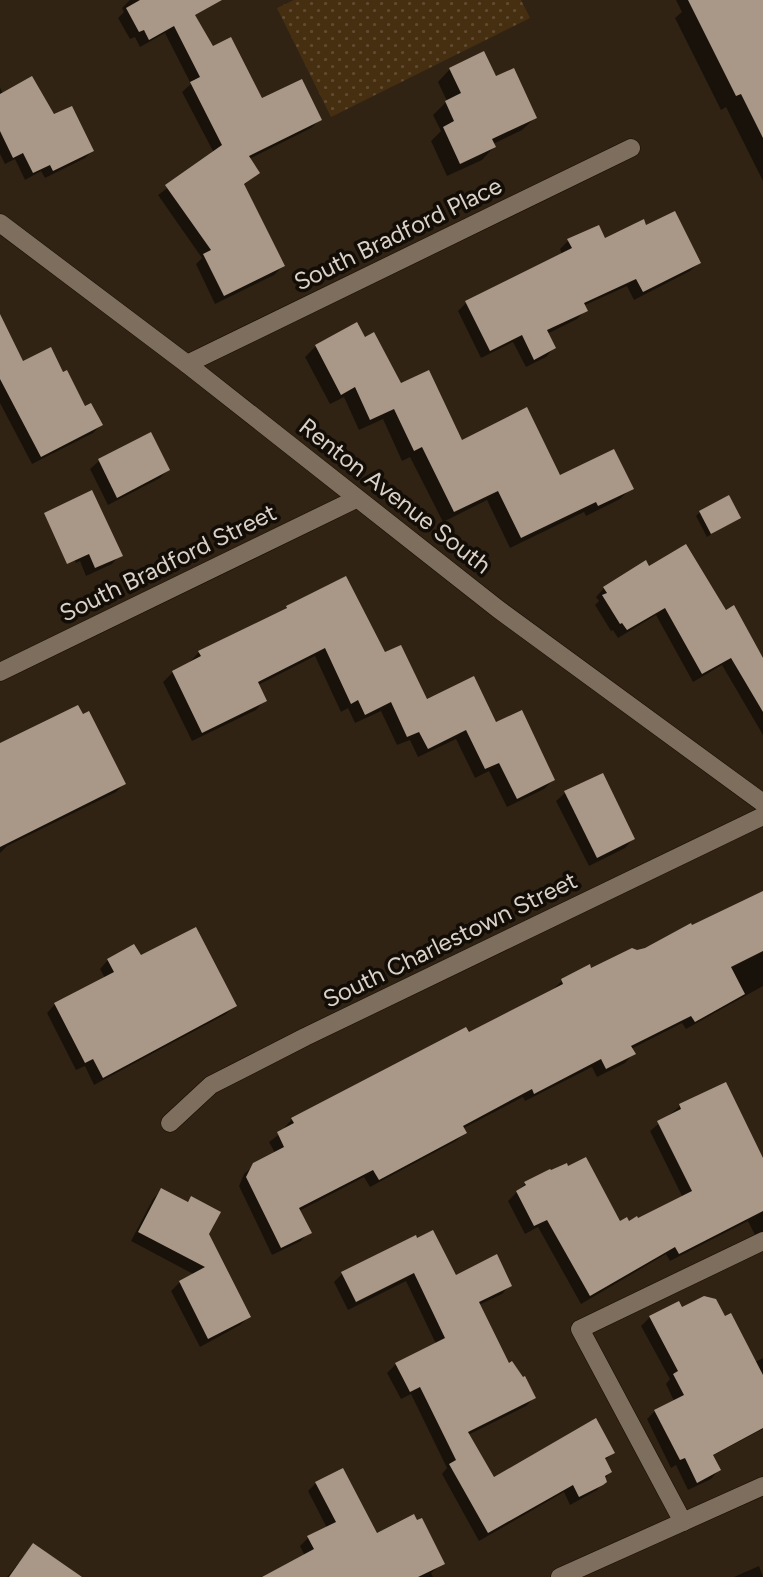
<svg xmlns="http://www.w3.org/2000/svg" width="763" height="1577" font-family="Figtree,sans-serif">
<style>
.grass{fill:url(#grass-dots)}
.shadow{fill:#0007}
.building{fill:#a99887}
.lines{fill:none;stroke-linecap:round;stroke-linejoin:round}
.street-casing{stroke:#170c02;stroke-width:19}
.street{stroke:#7e6e5e;stroke-width:18}
.labels{text-anchor:middle;stroke-width:7;stroke-linejoin:round;paint-order:stroke}
.street-label{font-size:24px;fill:#dad1c8;stroke:#130d07}
</style>
<defs>
<pattern id="grass-dots" width="8" height="8" patternUnits="userSpaceOnUse" patternTransform="scale(1.75)"><rect width="8" height="8" fill="#462e11"/><path d="M2 2h.1M6 6h.1" fill="none" stroke="#604b32" stroke-width="1.8" stroke-linecap="round"/></pattern>
</defs>
<rect width="100%" height="100%" fill="#302314"/>
<polygon class="grass" points="294,0 521,0 530,18 331,117 277,8"/>
<g class="shadow">
<polygon points="130,0 186,0 212,49 261,100 320,120 311,128 249,159 258,173 243,186 283,266 274,275 215,304 196,264 202,258 158,195 214,153 182,92 191,84 165,33 140,47 135,37 130,39 118,18 124,12 122,8"/>
<polygon points="676,0 763,0 763,181 726,107 721,110 675,18 682,12"/>
<polygon points="450,69 495,78 535,118 522,130 493,144 494,147 482,160 447,176 431,141 441,131 433,115 447,101 438,82"/>
<polygon points="0,87 3,94 53,117 92,151 85,158 45,178 41,171 25,180 15,159 5,164 0,154"/>
<polygon points="645,227 699,263 690,271 634,300 627,286 583,306 585,311 577,319 547,334 554,348 546,357 526,367 513,342 481,358 458,311 466,303 562,255 560,249 568,241 604,241"/>
<polygon points="0,329 22,363 101,425 93,433 32,464 0,403"/>
<polygon points="364,339 400,385 461,442 560,477 631,488 620,499 586,516 584,512 510,548 487,500 443,522 410,457 402,461 383,419 359,430 344,397 330,404 305,357 316,346"/>
<polygon points="150,435 168,470 160,478 108,505 90,469 99,461"/>
<polygon points="700,512 739,517 707,537 696,516"/>
<polygon points="53,515 120,555 112,564 86,576 80,561 76,563"/>
<polygon points="649,569 725,612 763,662 763,735 722,665 693,682 656,615 618,638 613,630 611,631 595,605 599,601 596,597 604,588"/>
<polygon points="287,607 384,655 426,701 496,724 553,780 544,789 507,807 489,771 475,778 456,739 418,757 410,740 397,745 381,711 355,723 348,708 341,712 315,656 258,685 265,700 256,710 192,741 163,682 173,672 191,664 190,662 199,652 283,612"/>
<polygon points="82,716 124,784 116,792 7,846 0,853 0,747"/>
<polygon points="565,793 633,839 625,848 589,866 556,801"/>
<polygon points="763,893 763,986 686,1029 682,1023 631,1049 633,1054 625,1063 597,1077 592,1067 525,1101 523,1097 462,1129 465,1133 456,1141 370,1187 364,1177 299,1211 309,1232 301,1241 272,1255 239,1186 244,1174 254,1165 275,1153 269,1142 285,1130 284,1128 292,1119 468,1034 553,989 562,981 637,952"/>
<polygon points="140,958 235,1006 226,1014 94,1085 85,1066 76,1070 47,1013 55,1004 105,978 100,969 108,960"/>
<polygon points="680,1106 763,1160 763,1243 757,1239 748,1221 670,1261 666,1254 581,1304 538,1227 525,1234 508,1201 525,1184 620,1224 628,1223 683,1198 650,1131"/>
<polygon points="161,1190 186,1203 191,1198 249,1317 240,1325 200,1347 171,1291 180,1282 195,1275 131,1241 153,1199"/>
<polygon points="415,1237 455,1277 510,1285 502,1294 479,1305 508,1365 534,1398 526,1406 468,1435 493,1479 613,1453 604,1461 610,1472 597,1490 570,1505 564,1492 479,1541 442,1474 447,1468 411,1394 401,1399 387,1373 396,1364 436,1344 406,1281 348,1310 334,1282 342,1274"/>
<polygon points="681,1309 724,1318 755,1362 763,1358 763,1429 712,1456 719,1470 711,1479 688,1490 676,1465 671,1468 647,1419 655,1411 674,1401 666,1384 670,1379 641,1326 650,1317"/>
<polygon points="316,1483 377,1535 443,1563 431,1573 433,1577 266,1577 305,1556 300,1546 308,1538 327,1528 308,1491"/>
<polygon points="33,1546 79,1577 7,1577"/>
<polygon points="759,1566 763,1577 734,1577"/>
</g>
<g class="building">
<polygon points="140,0 222,0 195,15 213,46 231,37 262,98 302,79 322,120 249,156 260,173 244,184 285,266 224,296 203,254 211,250 165,185 222,145 190,82 200,77 174,26 149,40 144,30 139,32 126,8"/>
<polygon points="688,0 763,0 763,138 741,94 736,96"/>
<polygon points="484,51 496,76 514,68 537,118 492,139 496,147 460,164 443,127 454,121 445,101 461,93 449,68"/>
<polygon points="32,76 54,114 72,106 94,151 53,171 50,165 33,173 23,153 13,158 0,131 0,94"/>
<polygon points="675,211 701,263 643,292 636,279 584,303 588,311 547,330 556,348 534,360 522,335 490,351 465,301 572,248 567,239 599,225 605,238 644,219 646,225"/>
<polygon points="0,314 23,361 51,347 63,372 67,370 85,406 91,403 103,425 41,457 0,379"/>
<polygon points="357,322 365,337 374,332 401,383 429,370 462,440 527,407 560,475 614,449 634,489 598,506 596,502 521,538 498,491 454,512 422,447 414,451 394,409 370,420 355,387 341,395 315,345"/>
<polygon points="151,432 170,470 117,498 98,459"/>
<polygon points="92,490 123,556 95,568 89,554 67,564 44,513"/>
<polygon points="729,495 741,518 711,534 699,511"/>
<polygon points="686,544 726,610 734,605 763,658 763,712 731,658 702,674 665,608 627,630 622,623 620,624 602,595 607,593 603,587 646,560 649,566"/>
<polygon points="346,576 385,652 401,645 427,699 474,676 496,722 522,710 555,780 517,799 499,763 485,769 466,730 428,749 419,732 407,737 391,702 365,715 358,700 351,704 325,648 258,682 267,701 202,733 172,671 201,656 198,651 287,608 286,606"/>
<polygon points="78,705 83,714 89,711 126,784 0,847 0,743"/>
<polygon points="603,773 635,839 597,858 564,791"/>
<polygon points="763,891 763,951 731,967 745,994 695,1022 691,1016 631,1046 636,1054 606,1069 601,1059 534,1094 532,1089 463,1126 467,1133 379,1180 373,1170 299,1208 312,1233 281,1248 246,1177 253,1163 284,1147 277,1132 294,1123 291,1118 466,1027 469,1032 563,984 561,979 590,964 591,968 632,948 637,950 645,948 691,923 692,925"/>
<polygon points="196,927 237,1006 103,1078 93,1059 85,1063 54,1003 114,972 107,959 134,944 141,955"/>
<polygon points="726,1082 763,1158 763,1211 679,1254 675,1247 590,1296 547,1220 534,1226 516,1191 526,1185 524,1182 550,1169 551,1170 567,1163 568,1166 586,1157 620,1221 627,1217 629,1221 637,1216 638,1218 692,1191 657,1121 681,1109 679,1104"/>
<polygon points="161,1188 188,1202 191,1196 221,1212 209,1234 251,1317 208,1339 179,1281 205,1267 138,1232"/>
<polygon points="433,1230 456,1275 497,1254 512,1286 479,1302 509,1363 512,1361 523,1377 525,1376 536,1398 468,1432 494,1477 596,1418 615,1453 605,1458 612,1472 605,1476 607,1482 603,1485 579,1497 573,1485 488,1533 449,1464 456,1460 420,1387 410,1392 395,1363 445,1338 414,1273 356,1302 341,1272 416,1235 417,1238"/>
<polygon points="704,1296 716,1299 725,1316 731,1313 763,1375 763,1428 713,1455 721,1470 697,1483 685,1458 680,1460 654,1410 684,1395 673,1374 678,1371 649,1316 679,1301 682,1307"/>
<polygon points="343,1468 377,1533 414,1514 417,1520 422,1518 445,1564 418,1577 262,1577 314,1549 307,1536 336,1522 315,1482"/>
<polygon points="33,1543 82,1577 9,1577"/>
</g>
<g class="lines">
<g class="street-casing">
<g id="street">
<polyline points="0,223 187,364 498,609 763,803"/>
<polyline points="187,364 631,148"/>
<polyline points="0,672 356,499"/>
<polyline points="170,1123 211,1085 305,1037 763,816"/>
<polyline points="683,1522 580,1329 763,1241"/>
<polyline points="560,1577 763,1486"/>
</g>
</g>
<use href="#street" class="street"/>
</g>
<g class="labels">
<g class="street-label">
<text transform="translate(398 234) rotate(-26)" y="8">South Bradford Place</text>
<text transform="translate(395 496) rotate(38)" y="8">Renton Avenue South</text>
<text transform="translate(168 563) rotate(-26)" y="8">South Bradford Street</text>
<text transform="translate(450 940) rotate(-26)" y="8">South Charlestown Street</text>
</g>
</g>
</svg>
